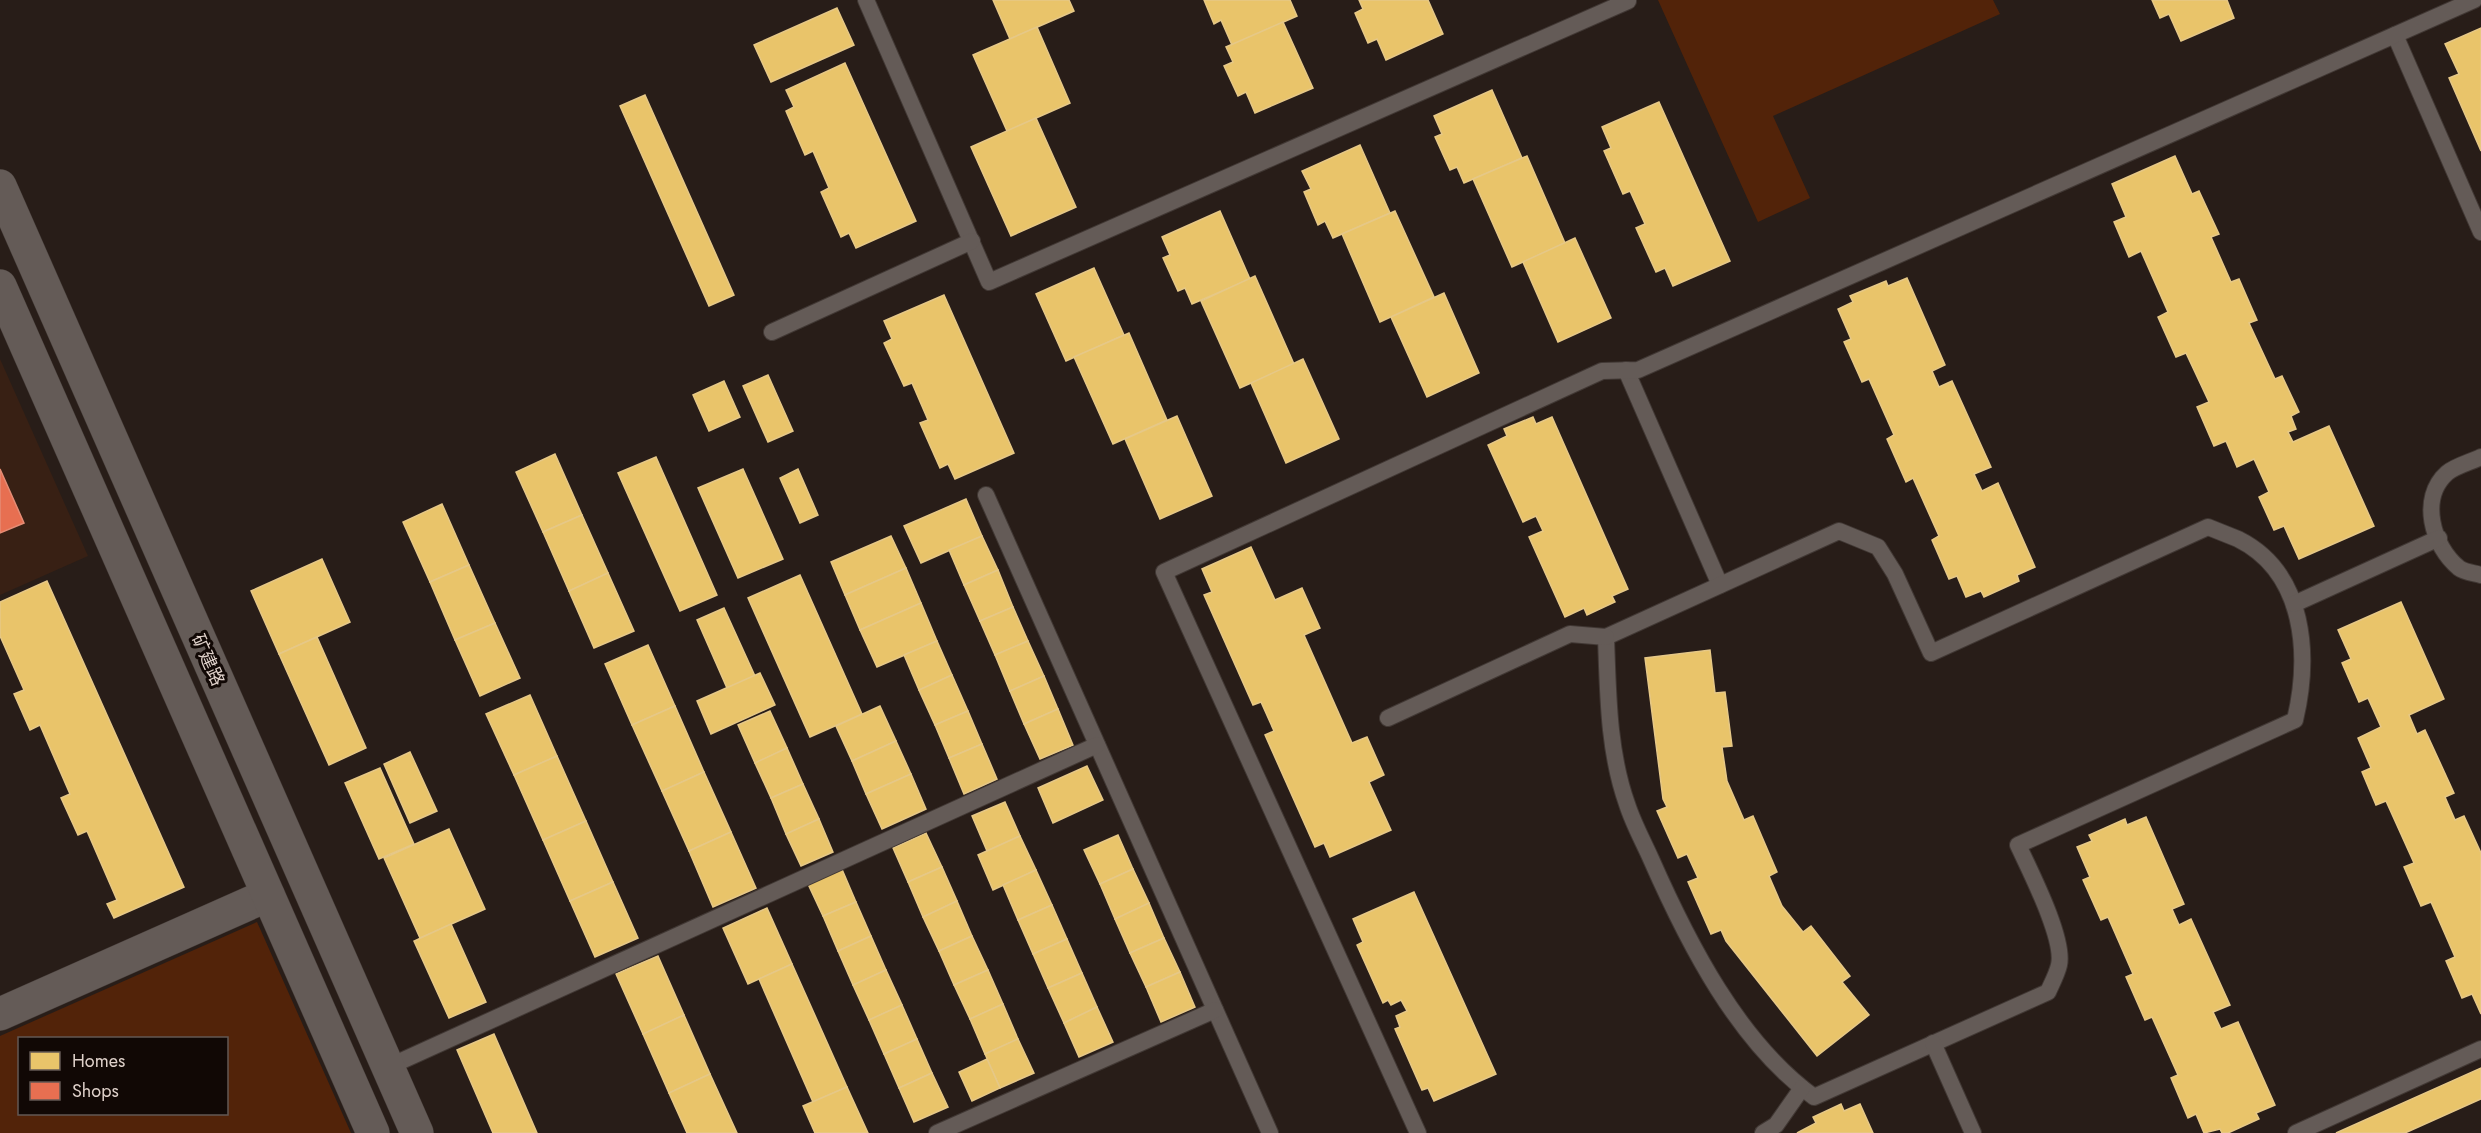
<svg xmlns="http://www.w3.org/2000/svg" width="2481" height="1133" font-family="Jost,'Noto Sans SC',sans-serif">
<style>
.built{fill:#382014}
.green{fill:#522309;fill-rule:evenodd}
.homes{fill:#e9c46a;stroke:#e6c887;stroke-width:1.5}
.shops{fill:#e76f51;stroke:#e58c75;stroke-width:1.5}
.lines{fill:none;stroke-linecap:round;stroke-linejoin:round}
.service-casing{stroke:#413834;stroke-width:18}
.minor-casing{stroke:#413834;stroke-width:34}
.tertiary-casing{stroke:#413834;stroke-width:34}
.service{stroke:#645b57;stroke-width:16}
.minor{stroke:#645b57;stroke-width:33}
.tertiary{stroke:#645b57;stroke-width:33}
.labels{text-anchor:middle;stroke-width:6;stroke-linejoin:round;paint-order:stroke}
.street-label{font-size:18px;fill:#dfd1ca;stroke:#110805}
</style>
<rect width="100%" height="100%" fill="#281d18"/>
<polygon class="built" points="0,359 88,556 0,595"/>
<g class="green">
<polygon points="1658,0 1993,0 2000,14 1773,116 1810,198 1758,222"/>
<path d="M257 922 351 1133H0V1036ZM226 1038V1114H20V1038Z"/>
</g>
<g class="homes">
<polygon points="993,0 1069,0 1074,11 1010,39"/>
<polygon points="1204,0 1290,0 1297,16 1232,45 1221,20 1214,24"/>
<polygon points="1359,0 1428,0 1443,34 1386,60 1377,39 1368,43 1355,13 1363,9"/>
<polygon points="2152,0 2227,0 2234,18 2181,41 2169,14 2160,18"/>
<polygon points="837,8 854,45 771,82 754,45"/>
<polygon points="1283,22 1313,88 1255,113 1246,92 1238,96 1224,66 1233,62 1226,47"/>
<polygon points="1037,27 1070,103 1007,131 973,55"/>
<polygon points="2481,28 2481,151 2449,78 2459,74 2445,44"/>
<polygon points="845,63 916,221 856,248 849,233 841,237 821,192 829,188 813,151 805,155 786,111 794,107 786,90"/>
<polygon points="1492,90 1522,158 1464,183 1457,167 1450,170 1435,137 1442,134 1434,116"/>
<polygon points="645,95 734,295 709,306 620,106"/>
<polygon points="1659,102 1730,261 1673,286 1665,268 1656,272 1636,228 1645,224 1630,191 1623,194 1604,151 1611,148 1602,127"/>
<polygon points="1036,118 1076,207 1011,236 971,147"/>
<polygon points="1360,145 1390,213 1333,238 1325,221 1318,225 1304,192 1311,189 1302,171"/>
<polygon points="1527,156 1565,243 1512,267 1473,179"/>
<polygon points="2175,156 2192,194 2199,191 2219,234 2211,237 2231,282 2239,279 2257,320 2249,323 2275,379 2282,376 2299,412 2291,416 2296,429 2288,432 2293,442 2329,426 2374,526 2299,559 2284,526 2274,530 2259,497 2269,492 2254,459 2237,467 2226,441 2214,446 2197,407 2209,402 2186,353 2176,357 2158,317 2168,312 2141,251 2129,257 2114,222 2126,217 2112,184"/>
<polygon points="1220,211 1250,279 1192,304 1185,288 1178,291 1163,258 1170,255 1162,237"/>
<polygon points="1395,211 1434,297 1380,322 1342,234"/>
<polygon points="1575,238 1611,318 1558,342 1523,262"/>
<polygon points="1094,268 1124,335 1066,361 1036,294"/>
<polygon points="1255,276 1294,364 1240,388 1201,301"/>
<polygon points="1907,278 1945,365 1932,371 1939,387 1952,381 1991,467 1974,474 1982,491 1998,483 2035,567 2017,575 2019,581 1984,597 1981,591 1966,597 1957,576 1949,579 1932,540 1939,536 1913,478 1906,482 1887,439 1894,435 1869,379 1862,382 1844,342 1851,339 1838,309 1853,302 1850,296 1886,281 1888,286"/>
<polygon points="1444,293 1479,373 1427,397 1391,317"/>
<polygon points="944,295 1014,453 955,479 948,464 940,468 920,423 928,420 912,383 904,386 884,343 892,339 884,321"/>
<polygon points="1129,333 1167,420 1113,444 1074,357"/>
<polygon points="1303,359 1339,439 1286,463 1251,383"/>
<polygon points="768,375 793,431 768,442 743,386"/>
<polygon points="724,381 740,417 709,431 693,395"/>
<polygon points="1177,416 1212,496 1160,519 1125,439"/>
<polygon points="1533,417 1536,424 1552,417 1628,589 1612,596 1615,602 1587,615 1584,608 1565,617 1529,537 1543,531 1536,516 1523,522 1488,445 1507,436 1504,429"/>
<polygon points="555,454 582,515 543,532 516,472"/>
<polygon points="656,457 717,595 680,611 618,473"/>
<polygon points="743,469 783,559 738,578 698,488"/>
<polygon points="798,469 818,515 800,523 780,478"/>
<polygon points="966,499 982,536 921,563 904,526"/>
<polygon points="442,504 469,565 430,582 403,522"/>
<polygon points="582,515 608,573 569,591 543,532"/>
<polygon points="891,536 906,568 845,595 831,562"/>
<polygon points="982,536 998,570 964,585 949,550"/>
<polygon points="1251,547 1275,600 1302,588 1320,628 1304,635 1352,743 1367,737 1384,775 1369,782 1391,830 1330,857 1324,843 1315,847 1265,735 1274,731 1261,702 1253,705 1204,595 1212,592 1202,569"/>
<polygon points="322,559 350,622 279,654 251,591"/>
<polygon points="469,565 495,623 455,640 430,582"/>
<polygon points="906,568 921,603 860,630 845,595"/>
<polygon points="998,570 1013,607 980,621 964,585"/>
<polygon points="608,573 634,631 594,648 569,591"/>
<polygon points="800,575 862,714 810,737 748,598"/>
<polygon points="47,581 184,887 114,918 107,904 117,900 87,831 78,835 61,798 70,794 40,725 30,730 14,694 24,690 0,636 0,602"/>
<polygon points="2401,602 2444,699 2409,715 2417,734 2425,730 2454,793 2445,797 2455,820 2464,816 2481,853 2481,1014 2472,994 2462,998 2446,961 2455,957 2431,902 2421,906 2404,867 2414,863 2386,801 2376,805 2362,772 2371,768 2358,738 2381,727 2368,698 2359,702 2342,663 2351,659 2338,630"/>
<polygon points="921,603 937,641 877,667 860,630"/>
<polygon points="1013,607 1028,641 995,655 980,621"/>
<polygon points="724,608 755,676 727,688 697,620"/>
<polygon points="495,623 520,678 480,696 455,640"/>
<polygon points="317,637 366,748 329,765 279,654"/>
<polygon points="937,641 952,675 919,690 904,655"/>
<polygon points="1028,641 1044,676 1010,691 995,655"/>
<polygon points="648,645 675,706 632,725 605,664"/>
<polygon points="1710,650 1715,693 1725,692 1732,746 1722,747 1727,781 1744,820 1753,816 1777,872 1769,876 1782,906 1803,932 1811,926 1850,976 1842,982 1869,1015 1817,1056 1726,941 1721,930 1711,934 1688,882 1698,878 1687,854 1678,858 1657,811 1667,807 1663,799 1645,658"/>
<polygon points="760,673 775,705 711,734 697,701"/>
<polygon points="952,675 968,711 935,725 919,690"/>
<polygon points="1044,676 1058,709 1024,724 1010,691"/>
<polygon points="530,695 557,756 514,775 486,714"/>
<polygon points="675,706 704,772 662,791 632,725"/>
<polygon points="880,706 896,741 852,761 836,726"/>
<polygon points="1058,709 1073,745 1040,759 1024,724"/>
<polygon points="770,711 787,748 755,763 738,725"/>
<polygon points="968,711 982,744 949,758 935,725"/>
<polygon points="896,741 911,774 866,794 852,761"/>
<polygon points="982,744 997,779 964,794 949,758"/>
<polygon points="787,748 803,784 771,798 755,763"/>
<polygon points="410,752 437,811 410,823 384,764"/>
<polygon points="557,756 586,821 543,840 514,775"/>
<polygon points="1087,766 1103,800 1053,823 1038,788"/>
<polygon points="380,768 414,844 379,859 345,783"/>
<polygon points="704,772 731,832 689,851 662,791"/>
<polygon points="911,774 926,809 882,829 866,794"/>
<polygon points="803,784 819,819 786,834 771,798"/>
<polygon points="1005,802 1020,836 987,851 972,816"/>
<polygon points="2146,817 2184,904 2172,909 2179,925 2191,919 2230,1005 2213,1012 2221,1029 2238,1022 2275,1105 2256,1113 2259,1119 2228,1133 2222,1133 2220,1129 2204,1133 2196,1114 2188,1118 2171,1078 2178,1075 2152,1017 2145,1020 2126,977 2133,974 2108,917 2101,920 2083,880 2090,877 2077,847 2092,841 2089,835 2125,819 2127,825"/>
<polygon points="819,819 833,852 801,866 786,834"/>
<polygon points="586,821 613,882 570,901 543,840"/>
<polygon points="449,829 485,909 420,938 384,858"/>
<polygon points="731,832 756,888 713,907 689,851"/>
<polygon points="926,833 942,867 908,882 893,848"/>
<polygon points="1118,835 1133,869 1100,884 1084,850"/>
<polygon points="1020,836 1036,870 993,890 978,855"/>
<polygon points="841,867 856,902 823,916 807,882"/>
<polygon points="942,867 957,901 923,917 908,882"/>
<polygon points="1133,869 1149,903 1115,919 1100,884"/>
<polygon points="1036,870 1052,905 1018,920 1003,885"/>
<polygon points="613,882 638,938 595,957 570,901"/>
<polygon points="1414,892 1496,1074 1434,1101 1428,1088 1422,1090 1395,1029 1400,1027 1396,1016 1407,1011 1401,1000 1391,1005 1388,1000 1383,1003 1357,945 1363,942 1353,919"/>
<polygon points="957,901 972,936 939,951 923,917"/>
<polygon points="856,902 871,936 838,951 823,916"/>
<polygon points="1149,903 1164,938 1130,953 1115,919"/>
<polygon points="1052,905 1067,939 1033,954 1018,920"/>
<polygon points="767,908 792,964 748,984 723,928"/>
<polygon points="451,924 486,1002 449,1018 414,941"/>
<polygon points="871,936 886,970 853,985 838,951"/>
<polygon points="972,936 988,970 954,985 939,951"/>
<polygon points="1164,938 1180,972 1146,987 1130,953"/>
<polygon points="1067,939 1082,973 1048,988 1033,954"/>
<polygon points="658,956 684,1015 643,1034 616,974"/>
<polygon points="792,964 847,1087 813,1102 759,979"/>
<polygon points="886,970 902,1005 869,1020 853,985"/>
<polygon points="988,970 1003,1004 970,1019 954,985"/>
<polygon points="1180,972 1195,1007 1161,1022 1146,987"/>
<polygon points="1082,973 1097,1007 1064,1023 1048,988"/>
<polygon points="1003,1004 1018,1039 985,1054 970,1019"/>
<polygon points="902,1005 917,1039 884,1054 869,1020"/>
<polygon points="1097,1007 1113,1042 1079,1057 1064,1023"/>
<polygon points="684,1015 710,1074 669,1093 643,1034"/>
<polygon points="494,1034 537,1133 493,1133 457,1050"/>
<polygon points="917,1039 932,1073 899,1088 884,1054"/>
<polygon points="1018,1039 1034,1073 1000,1088 985,1054"/>
<polygon points="987,1059 1000,1088 972,1101 959,1072"/>
<polygon points="2481,1068 2481,1099 2405,1133 2336,1133"/>
<polygon points="932,1073 948,1107 914,1122 899,1088"/>
<polygon points="710,1074 737,1133 687,1133 669,1093"/>
<polygon points="847,1087 868,1133 815,1133 803,1106"/>
<polygon points="1841,1104 1844,1111 1860,1104 1873,1133 1797,1133 1816,1123 1813,1117"/>
</g>
<polygon class="shops" points="0,469 24,523 0,533"/>
<g class="lines">
<g class="service-casing">
<g id="service">
<polyline points="866,0 989,282 1628,1"/>
<polyline points="2395,35 2481,232"/>
<polyline points="772,332 972,241"/>
<polyline points="1626,370 1720,585"/>
<path d="M2481 457C2471 462 2455 466 2447 473 2419 498 2432 546 2459 568 2464 572 2474 573 2481 575"/>
<polyline points="986,495 1270,1133"/>
<path d="M2208 527C2218 531 2228 535 2238 539 2306 573 2310 656 2295 720L2018 845C2030 871 2065 939 2059 965 2057 974 2052 983 2048 992L1814 1097C1738 1042 1688 943 1651 859 1643 841 1633 823 1627 804 1608 751 1608 692 1606 637L1839 531 1878 547 1895 574 1931 653Z"/>
<polyline points="2294,604 2439,538"/>
<polyline points="1388,718 1570,634 1606,637"/>
<polyline points="1933,1043 1973,1133"/>
<polyline points="388,1067 1097,745"/>
<polyline points="937,1133 1215,1010"/>
<polyline points="1418,1133 1164,572 1602,371 1638,370 2474,0"/>
<polyline points="1763,1133 1776,1125 1802,1088"/>
<polyline points="2296,1133 2481,1049"/>
</g>
</g>
<g class="minor-casing">
<polyline id="minor" points="0,1014 268,895"/>
</g>
<g class="tertiary-casing">
<g id="tertiary">
<polyline points="0,186 417,1133"/>
<polyline points="0,286 373,1133"/>
</g>
</g>
<use href="#service" class="service"/>
<use href="#minor" class="minor"/>
<use href="#tertiary" class="tertiary"/>
</g>
<g class="labels">
<g class="street-label">
<text transform="translate(208 660) rotate(66)" y="6">矿建路</text>
</g>
</g>
<rect x="18" y="1037" width="210" height="78" fill="#110805" stroke="#635854" stroke-width="1.5"/>
<rect x="30" y="1052" width="30" height="18" fill="#e9c46a" stroke="#635854" stroke-width="1.5"/>
<text x="72" y="1067" font-size="18" fill="#dfd1ca">Homes</text>
<rect x="30" y="1082" width="30" height="18" fill="#e76f51" stroke="#635854" stroke-width="1.5"/>
<text x="72" y="1097" font-size="18" fill="#dfd1ca">Shops</text>
</svg>
